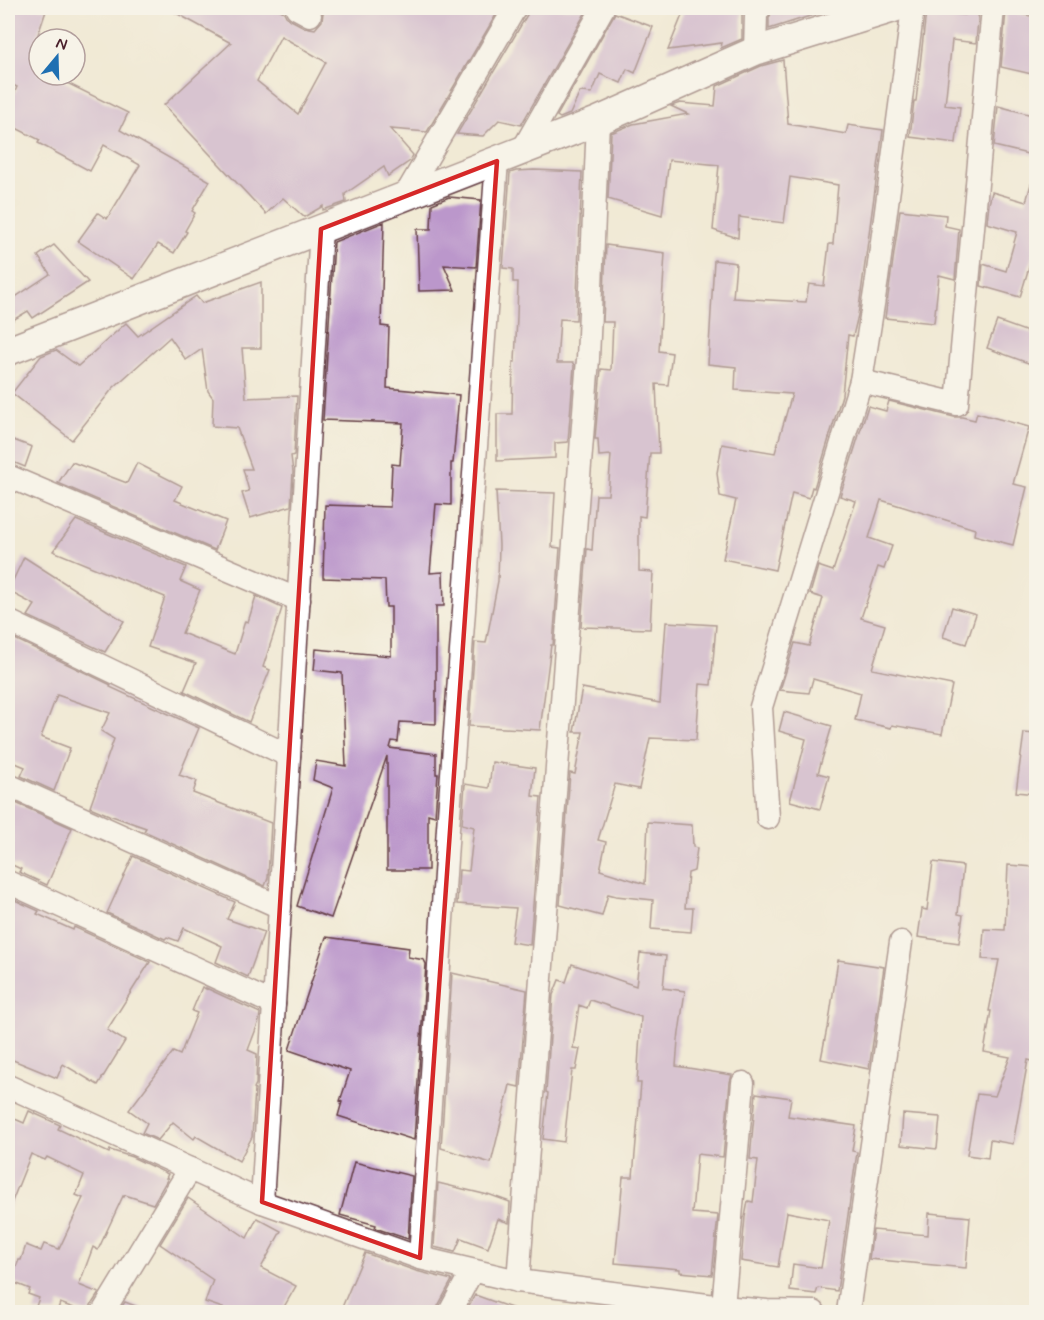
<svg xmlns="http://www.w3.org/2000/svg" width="1044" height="1320" font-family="Mynerve,sans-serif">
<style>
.building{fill:#bb97cb;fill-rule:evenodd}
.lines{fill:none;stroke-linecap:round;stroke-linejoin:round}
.minor-casing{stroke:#633d44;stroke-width:25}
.tertiary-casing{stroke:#633d44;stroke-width:31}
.minor{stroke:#fff;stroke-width:22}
.tertiary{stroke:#fff;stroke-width:28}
.marked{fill:none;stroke:#d62828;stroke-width:4.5;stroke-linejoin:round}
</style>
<rect width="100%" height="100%" fill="#f7f3e8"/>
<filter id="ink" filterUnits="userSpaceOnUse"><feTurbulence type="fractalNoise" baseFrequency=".0167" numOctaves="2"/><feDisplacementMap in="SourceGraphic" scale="12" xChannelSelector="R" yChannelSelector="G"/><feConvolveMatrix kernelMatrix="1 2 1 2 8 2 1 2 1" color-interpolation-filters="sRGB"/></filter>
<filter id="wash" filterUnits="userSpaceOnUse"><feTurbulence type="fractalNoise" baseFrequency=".008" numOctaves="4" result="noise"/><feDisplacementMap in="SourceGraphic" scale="24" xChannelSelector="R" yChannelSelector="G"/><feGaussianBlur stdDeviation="1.35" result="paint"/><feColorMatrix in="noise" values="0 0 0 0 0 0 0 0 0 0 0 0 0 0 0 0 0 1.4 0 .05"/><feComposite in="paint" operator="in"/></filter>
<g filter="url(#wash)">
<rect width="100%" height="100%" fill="#f1ead5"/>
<g id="blocks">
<g class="building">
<polygon points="8,8 47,8 33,49 35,50 39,42 39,75 51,75 128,113 120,130 210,181 192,211 195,213 185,231 187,232 174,253 158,244 134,279 78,241 98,213 107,219 140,165 104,145 90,171 38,143 40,140 8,124 8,108 17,87 8,83"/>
<path d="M167 8H277L284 12 286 16 291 20 304 27 315 29 322 21 323 13 326 8H500L427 132 390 129 413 155 410 161 388 176 384 167 345 194 346 202 323 210V206L304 217 283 198 266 214 164 105 231 43ZM281 36 326 62 298 114 257 81Z"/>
<polygon points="528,8 588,8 521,125 499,120 483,136 457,134 527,15"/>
<polygon points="685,8 744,8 742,14 742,39 721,48 722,43 668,50"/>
<polygon points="776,8 828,8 829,10 769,29 769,18 773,9"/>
<polygon points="966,8 979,8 976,43 952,40 945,105 960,107 956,143 910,137 914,101 916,101 926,12 965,15"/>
<polygon points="1006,11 1036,17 1036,75 1001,67"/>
<polygon points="615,13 653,27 635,73 627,69 621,83 600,74 592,93 580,92 570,114 560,118 557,116"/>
<polygon points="783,60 788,124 846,134 848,125 883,130 858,315 853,336 848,335 842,395 814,488 812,487 809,498 792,493 775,570 723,559 736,500 720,496 717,473 722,444 775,453 792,394 735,390 736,367 708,364 714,260 736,263 733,298 806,302 809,284 824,286 829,244 833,244 838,185 790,177 784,223 739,217 738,238 713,230 719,165 669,160 662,215 608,199 611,133 633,124 688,114 671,106 680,103 715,106 717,86 761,66"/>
<polygon points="998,106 1036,116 1036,156 994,146"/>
<polygon points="534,170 582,172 576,320 560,319 557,363 573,363 574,366 568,442 555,443 555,458 497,461 497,414 512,414 513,362 515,362 517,317 518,282 513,282 513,269 503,268 510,173 516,171"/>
<polygon points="1031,184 1036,185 1036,244 1020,297 981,286 983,264 1006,271 1017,232 987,223 989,204 992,192 1026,202"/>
<polygon points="449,197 481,200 476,267 444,265 455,290 419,291 417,229 431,229 432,204"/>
<polygon points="900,210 946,215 945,226 959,229 955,279 939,275 934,323 885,318"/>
<polygon points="384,222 381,326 389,327 387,388 459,395 453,463 451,463 451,505 436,504 430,573 443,572 444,606 436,606 436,724 400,722 398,742 392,741 390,748 436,754 436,774 438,774 435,816 428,814 428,870 387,870 387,756 331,918 297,906 333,788 313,780 316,761 346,766 342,673 314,670 316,649 391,656 391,607 386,607 385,580 323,578 325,505 390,507 392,464 400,465 403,423 323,420 334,242"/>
<polygon points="54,245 88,282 33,318 28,311 8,323 8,302 50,274 38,256"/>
<polygon points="606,245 665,253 659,351 672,353 668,385 656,384 659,453 650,453 645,517 639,516 639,571 653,572 650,629 581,627 587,549 592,550 596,495 608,495 611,455 599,456 598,439 595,439 601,369 611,370 613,322 603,322"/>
<polygon points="261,282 261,348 242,348 246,398 297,396 294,455 291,456 293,472 291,506 250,518 242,493 249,491 243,469 252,469 237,428 212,426 213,398 208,391 202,349 186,360 170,337 113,388 72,440 12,393 41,356 56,350 78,366 126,323 138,336 196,296 202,303"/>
<polygon points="997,321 1036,335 1036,347 1031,364 987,348"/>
<polygon points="889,401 954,417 962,417 975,420 977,413 1029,427 1013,484 1027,487 1013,545 974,535 975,529 881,500 869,538 892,546 884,569 878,567 861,618 885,625 872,669 952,685 942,734 892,725 891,728 855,720 861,693 813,679 809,693 780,690 795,643 809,646 823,598 810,594 818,566 833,571 856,501 840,496 868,406 886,411"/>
<polygon points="8,438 32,447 25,467 8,460"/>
<polygon points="72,462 127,483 137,463 182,486 175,500 226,521 215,550 58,483"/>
<polygon points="496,491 555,493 552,547 560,548 553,645 551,645 540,730 469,726 475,642 486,643 498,581 499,545"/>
<polygon points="76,520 186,567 180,581 200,590 182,633 235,654 245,621 248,622 256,596 282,608 263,667 270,670 249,722 184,691 196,663 148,647 165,597 53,551"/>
<polygon points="24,557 124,621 105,652 28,616 35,605 8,591"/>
<polygon points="952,607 976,614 966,644 943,637"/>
<polygon points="666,622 716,625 711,685 700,684 696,740 650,738 639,789 615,784 598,840 606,842 600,870 645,884 648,822 692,825 693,847 697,848 694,871 688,873 685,908 693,908 691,932 651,929 653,900 616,896 608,894 602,916 560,905 570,773 575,774 583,732 574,732 582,688 660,703"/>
<polygon points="15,639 111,685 110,687 199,728 179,775 197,781 193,793 271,823 268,878 265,886 144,831 146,828 109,815 90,807 114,739 101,731 110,713 57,695 41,737 70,748 54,791 21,776 25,767 8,760 8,653"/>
<polygon points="784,712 832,726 818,773 829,776 820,809 790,801 806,739 779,731"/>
<polygon points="1024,733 1036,734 1036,794 1016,792"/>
<polygon points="492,762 535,768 532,796 541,797 530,945 511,942 516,908 457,904 459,870 469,871 474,827 462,824 465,784 489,788"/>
<polygon points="9,800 72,828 47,885 19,872 21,869 8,863 8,804"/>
<polygon points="133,856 235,902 227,919 264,932 248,977 216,962 222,946 184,928 178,941 167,937 165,939 107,913"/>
<polygon points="933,862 963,866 958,914 963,915 959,943 918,937 922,909 927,910"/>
<polygon points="1008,865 1034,867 1033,894 1036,895 1036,1062 1028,1060 1013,1144 990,1140 988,1158 967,1155 977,1094 995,1096 1010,1057 984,1052 991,1011 989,1011 999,960 982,959 984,929 1005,930"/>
<polygon points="8,897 39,911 37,914 73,930 74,927 150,962 107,1030 125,1041 98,1085 63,1064 57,1078 8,1058"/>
<polygon points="326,937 409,948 408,957 424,960 426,964 414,1140 338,1116 342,1102 340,1101 350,1071 289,1050"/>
<polygon points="640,953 666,956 663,988 685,991 678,1040 676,1066 732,1075 730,1082 723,1157 697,1154 692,1213 718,1215 712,1275 680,1272 680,1269 615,1263 623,1177 633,1177 641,1083 637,1083 641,1017 590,1000 587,1008 579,1005 573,1048 580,1049 576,1070 572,1070 564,1142 543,1139 548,1093 546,1092 553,995 559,980 566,982 572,964 636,986"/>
<polygon points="838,960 884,967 869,1069 821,1059 827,1028 828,1028"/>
<polygon points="452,973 527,990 519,1087 510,1085 491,1163 441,1148"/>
<polygon points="202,987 206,989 206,988 260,1013 259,1021 248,1050 257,1054 256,1084 254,1088 255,1089 252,1137 239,1161 196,1136 194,1139 173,1122 158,1140 142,1133 147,1123 129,1110 173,1052 180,1055 197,1013 192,1011"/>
<polygon points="756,1093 791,1098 788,1116 856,1126 852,1151 857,1152 837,1291 818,1288 816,1294 790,1291 793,1264 821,1268 829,1220 787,1212 778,1267 741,1261 745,1217 748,1201 753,1202 758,1160 750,1159"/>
<polygon points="29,1111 60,1125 58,1129 109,1153 110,1150 132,1157 168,1174 166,1178 168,1178 153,1204 125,1195 124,1197 123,1196 98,1250 93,1247 79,1285 99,1293 91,1305 90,1312 85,1312 60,1303 57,1312 34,1312 39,1298 28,1294 30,1289 10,1281 19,1260 21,1260 26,1245 41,1251 44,1244 59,1249 83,1198 76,1195 84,1175 47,1157 45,1160 31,1154 9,1209 8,1209 8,1116 24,1123"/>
<polygon points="903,1114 940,1117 937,1149 901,1145"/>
<polygon points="354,1162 412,1176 408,1239 375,1228 376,1225 340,1215"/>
<polygon points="438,1183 488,1195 488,1194 510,1202 509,1223 498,1219 488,1248 461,1238 455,1252 434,1247"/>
<polygon points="188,1198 247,1238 257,1218 281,1231 261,1268 296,1286 281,1312 234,1312 205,1302 213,1280 160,1244"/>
<polygon points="929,1213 970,1217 966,1268 869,1259 873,1230 928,1235"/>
<polygon points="365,1253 416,1271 452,1280 438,1306 437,1312 340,1312"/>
<polygon points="475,1295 517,1310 516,1312 465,1312"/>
<polygon points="125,1302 146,1310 146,1312 118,1312"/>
</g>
</g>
</g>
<g filter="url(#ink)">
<use href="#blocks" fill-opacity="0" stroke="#633d44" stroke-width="1.5"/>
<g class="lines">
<g class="minor-casing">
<g id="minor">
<polyline points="297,8 310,15"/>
<polyline points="755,51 756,14 760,8"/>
<polyline points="522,151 603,8"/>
<polyline points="405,196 515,8"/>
<polyline points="861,381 957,404 993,8"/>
<polyline points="8,476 299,600"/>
<polyline points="8,621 289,756"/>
<polyline points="8,785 280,907"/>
<polyline points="768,818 761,707 861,381 877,279 913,8"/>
<polyline points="8,882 274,1004"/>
<polyline points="8,1086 262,1202 420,1258 518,1281 723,1307 767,1311 814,1312"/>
<polyline points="262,1202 321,229"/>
<polyline points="420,1258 448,828 497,161"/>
<polyline points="518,1281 588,359 598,121"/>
<polyline points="723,1307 743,1083"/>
<polyline points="103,1312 190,1169"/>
<polyline points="450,1312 472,1271"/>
<polyline points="848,1312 901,942"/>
</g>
</g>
<g class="tertiary-casing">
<polyline id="tertiary" points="8,351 598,121 755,51 894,8"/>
</g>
<use href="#minor" class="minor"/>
<use href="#tertiary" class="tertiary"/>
</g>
</g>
<path d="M0 0H1044V1320H0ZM497 161 420 1258 262 1202 321 229Z" fill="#f1ead5" fill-opacity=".55" fill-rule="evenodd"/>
<path class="marked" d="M497 161 420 1258 262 1202 321 229Z"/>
<rect width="1044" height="1320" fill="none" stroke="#f7f3e8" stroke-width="30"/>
<g transform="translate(57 57) rotate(19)"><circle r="28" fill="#f7f3e8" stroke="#b29e9c" stroke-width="1.5"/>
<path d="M0-4.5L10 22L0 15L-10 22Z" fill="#1f6fb2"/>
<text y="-9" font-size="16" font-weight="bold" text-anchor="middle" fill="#4a1f2b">N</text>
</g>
</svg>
